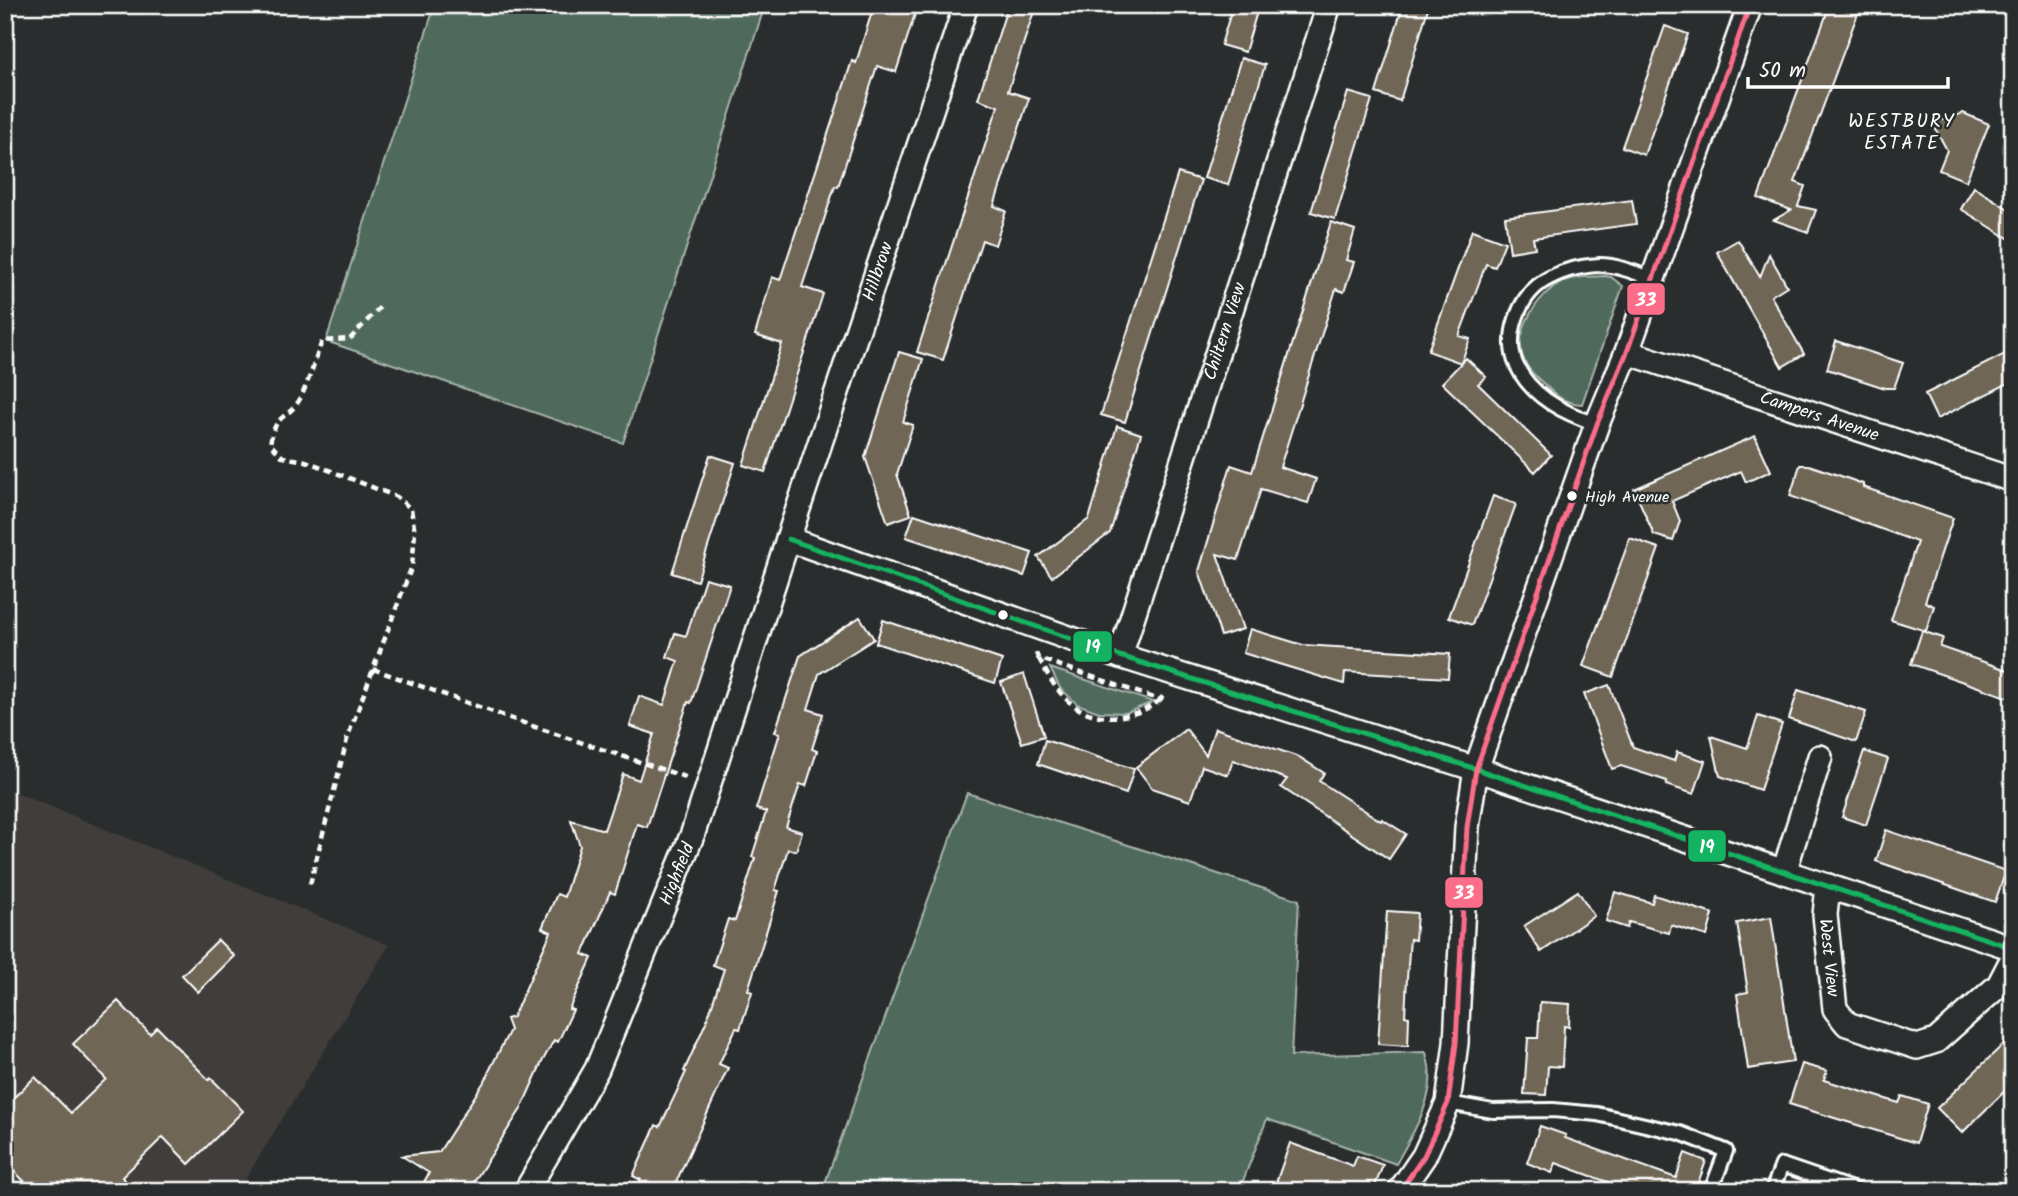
<svg xmlns="http://www.w3.org/2000/svg" width="2018" height="1196" font-family="Kalam,sans-serif">
<style>
.built{fill:#3f3e3a}
.green{fill:#506b5b;stroke:#a8b5ad;stroke-width:2}
.building{fill:#6f6657;stroke:#fff;stroke-width:2}
.lines{fill:none;stroke-linecap:round;stroke-linejoin:round}
.service-casing{stroke:#fff;stroke-width:18}
.minor-casing{stroke:#fff;stroke-width:28}
.path{stroke:#fff;stroke-width:4.5;stroke-dasharray:7 5;stroke-linecap:butt}
.service{stroke:#2a2d2e;stroke-width:12}
.minor{stroke:#2a2d2e;stroke-width:23}
.bus-1-casing{stroke:#2a2d2e;stroke-width:10}
.bus-2-casing{stroke:#2a2d2e;stroke-width:10}
.bus-1{stroke:#13b361;stroke-width:5}
.bus-2{stroke:#fb6d88;stroke-width:5}
.bus-dot{fill:#fff;stroke:#2a2d2e;stroke-width:2.5}
.labels{text-anchor:middle;stroke-width:5;stroke-linejoin:round;paint-order:stroke}
.bus-label{font-size:16px;fill:#fff;stroke:#2a2d2e;text-anchor:start}
.street-label{font-size:18px;fill:#fff;stroke:#2a2d2e}
.neighbourhood-label{font-size:19px;letter-spacing:2px;fill:#fff;stroke:#2a2d2e}
.line-badge{stroke:#2a2d2e;stroke-width:2.5}
.badge-label{font-size:19px;text-anchor:middle;font-weight:bold;fill:#fff}
</style>
<rect width="100%" height="100%" fill="#2a2d2e"/>
<filter id="ink" filterUnits="userSpaceOnUse"><feTurbulence type="fractalNoise" baseFrequency=".0143" numOctaves="2"/><feDisplacementMap in="SourceGraphic" scale="14" xChannelSelector="R" yChannelSelector="G"/><feConvolveMatrix kernelMatrix="1 2 1 2 8 2 1 2 1" color-interpolation-filters="sRGB"/></filter>
<g filter="url(#ink)">
<polygon class="built" points="5,788 389,945 238,1191 5,1191"/>
<g class="green">
<polygon points="435,5 765,5 623,443 326,341"/>
<path d="M1605 276 1611 277 1623 286 1582 404C1565 403 1557 397 1545 385 1537 378 1528 370 1524 360 1512 334 1537 294 1562 282 1574 276 1591 277 1605 276Z"/>
<polygon points="1050,668 1153,702 1126,713 1099,712 1077,704 1060,688"/>
<path d="M967 793 1299 900 1291 1056 1426 1052C1427 1059 1430 1067 1430 1074 1433 1102 1409 1140 1396 1164L1267 1119 1239 1191H822Z"/>
</g>
<g class="building">
<polygon points="874,5 918,5 896,72 877,66 838,187 835,186 802,287 823,294 765,472 743,465 782,344 755,335 772,277 780,280 852,61 856,63"/>
<polygon points="1008,5 1036,5 1008,91 1029,98 994,206 1006,211 995,245 982,240 943,360 917,352 998,106 978,99"/>
<polygon points="1233,5 1259,5 1245,52 1221,45"/>
<polygon points="1403,5 1429,5 1400,101 1376,93"/>
<polygon points="1830,5 1861,5 1795,182 1805,186 1798,206 1816,210 1808,232 1774,220 1791,210 1758,198"/>
<polygon points="1665,26 1688,34 1644,155 1622,147"/>
<polygon points="1241,58 1265,65 1228,185 1204,178"/>
<polygon points="1348,92 1372,99 1335,219 1311,212"/>
<polygon points="1963,113 1989,124 1966,181 1939,170 1947,150 1936,130 1939,121"/>
<polygon points="1178,173 1201,180 1125,422 1101,415"/>
<polygon points="1974,187 2013,212 2013,241 1961,209"/>
<polygon points="1632,200 1636,224 1533,238 1535,248 1510,252 1505,217"/>
<polygon points="1331,222 1355,230 1346,260 1354,262 1344,292 1336,289 1280,467 1316,479 1308,503 1261,489 1238,560 1217,554 1243,629 1221,636 1199,571 1231,465 1252,472"/>
<polygon points="1472,230 1505,242 1495,267 1486,264 1473,299 1459,336 1470,339 1461,363 1428,351"/>
<polygon points="1738,240 1760,277 1769,254 1787,286 1771,296 1804,354 1782,367 1717,252"/>
<polygon points="1836,341 1903,363 1894,388 1885,388 1827,369"/>
<polygon points="2013,350 2013,381 1937,419 1925,394"/>
<polygon points="899,352 923,359 903,422 913,425 897,474 911,515 888,523 865,457"/>
<polygon points="1466,358 1486,377 1478,384 1551,455 1535,472 1442,383"/>
<polygon points="1117,426 1141,434 1110,533 1052,577 1038,557 1089,519"/>
<polygon points="1755,436 1771,471 1746,482 1741,471 1672,501 1680,521 1673,541 1654,535 1634,489"/>
<polygon points="710,455 735,463 697,581 672,573"/>
<polygon points="1800,465 1809,465 1838,475 1863,484 1863,487 1953,518 1925,602 1934,606 1926,631 1891,620 1917,542 1790,496"/>
<polygon points="1493,496 1516,504 1472,625 1449,617"/>
<polygon points="914,514 1032,553 1024,576 906,537"/>
<polygon points="1630,538 1659,548 1613,677 1583,666"/>
<polygon points="705,578 730,585 691,703 688,702 647,827 637,824 615,894 610,892 583,954 592,958 569,1009 573,1010 558,1042 554,1040 542,1062 521,1109 468,1191 419,1191 429,1173 402,1156 439,1152 489,1074 488,1073 510,1030 506,1019 513,1017 551,932 542,928 557,894 564,897 580,846 571,820 604,830 623,774 639,780 654,734 630,726 639,696 664,705 678,661 667,657 675,633 686,636"/>
<polygon points="860,617 874,639 819,674 808,709 823,714 812,749 817,751 806,786 800,784 786,827 802,832 796,851 788,849 775,890 779,891 748,990 752,992 740,1029 736,1028 719,1064 728,1068 672,1191 634,1191 641,1180 633,1176 656,1125 660,1127 686,1072 684,1071 707,1020 724,969 713,965 728,919 735,921 755,858 752,857 766,812 756,809 780,733 775,732 800,656"/>
<polygon points="883,620 1002,660 995,683 876,643"/>
<polygon points="1250,629 1303,645 1450,654 1448,678 1345,672 1344,684 1243,653"/>
<polygon points="1922,631 1943,638 1940,647 2013,672 2013,699 1911,664"/>
<polygon points="1024,674 1044,736 1022,743 1001,682"/>
<polygon points="1609,685 1633,747 1674,761 1677,752 1705,761 1694,794 1666,785 1667,781 1621,766 1612,769 1584,694"/>
<polygon points="1798,690 1866,712 1856,742 1789,719"/>
<polygon points="1758,716 1782,724 1760,790 1720,776 1711,736 1747,748"/>
<polygon points="1215,728 1299,757 1324,773 1319,781 1381,821 1382,819 1406,834 1389,859 1281,787 1287,779 1233,760 1228,775 1202,766 1190,801 1152,788 1136,767 1186,729 1206,755"/>
<polygon points="1045,740 1134,769 1126,794 1038,764"/>
<polygon points="1864,751 1888,759 1866,825 1842,817"/>
<polygon points="1886,830 2006,871 1995,902 1876,861"/>
<polygon points="1578,891 1594,916 1541,952 1524,926"/>
<polygon points="1615,892 1652,903 1654,895 1713,914 1707,936 1671,925 1669,933 1629,922 1627,928 1606,921"/>
<polygon points="1387,911 1417,913 1415,940 1410,939 1407,978 1405,1016 1409,1017 1408,1046 1378,1044"/>
<polygon points="1771,917 1793,1062 1748,1069 1737,994 1748,992 1737,923"/>
<polygon points="218,940 234,956 198,992 182,975"/>
<polygon points="118,1001 150,1034 157,1027 209,1080 211,1078 243,1111 189,1164 163,1137 122,1177 135,1191 34,1191 5,1162 5,1106 35,1077 71,1113 106,1079 73,1044"/>
<polygon points="1540,1002 1570,1004 1569,1027 1564,1026 1562,1067 1548,1066 1546,1095 1524,1094 1528,1038 1538,1038"/>
<polygon points="2013,1035 2013,1083 1962,1133 1937,1108"/>
<polygon points="1802,1064 1827,1071 1824,1080 1899,1103 1902,1096 1928,1104 1916,1143 1789,1104"/>
<polygon points="1540,1126 1566,1135 1565,1138 1676,1178 1685,1153 1706,1161 1697,1186 1703,1188 1702,1191 1632,1191 1556,1163 1552,1173 1527,1163"/>
<polygon points="1290,1143 1353,1166 1357,1156 1383,1165 1373,1191 1273,1191"/>
</g>
<g class="lines">
<g class="service-casing">
<g id="service">
<path d="M1597 424C1566 414 1532 398 1517 366 1504 338 1518 297 1544 281 1560 271 1581 266 1600 265 1617 265 1636 273 1652 279"/>
<polyline points="2011,588 2013,581"/>
<polyline points="1448,1103 1493,1111 1553,1110 1597,1114 1680,1133 1726,1151 1711,1191"/>
<polyline points="1772,1191 1782,1165 1858,1191"/>
</g>
</g>
<g class="minor-casing">
<g id="minor">
<path id="s1" d="M1627 352 2013 480"/>
<polyline points="788,539 1120,656 1476,769 2013,948"/>
<path id="s2" d="M1120 656 1329 5"/>
<polyline points="1784,872 1820,757"/>
<path id="s3" d="M1828 886 1825 915 1835 1009 1847 1024 1917 1047 1936 1041 1999 985 2013 958"/>
<path id="s4" d="M526 1191 597 1069 693 833 788 539 966 5"/>
<polyline points="1400,1191 1424,1156 1448,1103 1456,1043 1467,827 1476,769 1597,424 1627,352 1750,5"/>
</g>
</g>
<g class="path">
<polyline points="1036,653 1038,658 1160,700 1165,693"/>
<path d="M1039 659C1048 675 1057 693 1072 704 1097 724 1136 719 1160 700"/>
<polyline points="373,669 532,726 688,778"/>
<path d="M310 884 348 736 412 566 415 533 411 509 397 497 306 461 283 457 270 444C275 412 288 420 300 399 309 381 315 360 322 341L350 339 380 307"/>
</g>
<use href="#service" class="service"/>
<use href="#minor" class="minor"/>
<g class="bus-1-casing">
<polyline id="bus-1" points="788,539 1120,656 1476,769 2013,948"/>
</g>
<g class="bus-2-casing">
<polyline id="bus-2" points="1400,1191 1424,1156 1448,1103 1456,1043 1467,827 1476,769 1597,424 1627,352 1750,5"/>
</g>
<use href="#bus-1" class="bus-1"/>
<use href="#bus-2" class="bus-2"/>
</g>
</g>
<g class="bus-dot">
<circle cx="1572" cy="496" r="6"/>
<circle cx="1003" cy="615" r="6"/>
</g>
<g class="labels">
<g class="bus-label">
<text x="1585" y="502">High Avenue</text>
</g>
<g class="street-label">
<text dy="6" stroke="none"><textPath href="#s4" startOffset="987">Hillbrow</textPath></text>
<text dy="6" stroke="none"><textPath href="#s2" startOffset="341">Chiltern View</textPath></text>
<text dy="6" stroke="none"><textPath href="#s1" startOffset="203">Campers Avenue</textPath></text>
<text dy="6" stroke="none"><textPath href="#s4" startOffset="352">Highfield</textPath></text>
<text dy="6" stroke="none"><textPath href="#s3" startOffset="72">West View</textPath></text>
</g>
<g class="neighbourhood-label">
<text x="1902" y="127">WESTBURY<tspan x="1902" dy="22">ESTATE</tspan></text>
</g>
</g>
<g class="line-badge">
<rect x="1626" y="282" width="40" height="34" rx="7" fill="#fb6d88"/>
<rect x="1072" y="630" width="41" height="33" rx="7" fill="#13b361"/>
<rect x="1687" y="829" width="40" height="34" rx="7" fill="#13b361"/>
<rect x="1444" y="876" width="40" height="33" rx="7" fill="#fb6d88"/>
</g>
<g class="badge-label">
<text x="1646" y="306">33</text>
<text x="1093" y="653">19</text>
<text x="1707" y="853">19</text>
<text x="1464" y="899">33</text>
</g>
<rect width="2018" height="1196" fill="none" stroke="#2a2d2e" stroke-width="28"/>
<rect x="14" y="14" width="1990" height="1168" fill="none" stroke="#fff" stroke-width="2.5" filter="url(#ink)"/>
<path d="M1748 77v10h200v-10" fill="none" stroke="#ffffff" stroke-width="3.5"/>
<text x="1759" y="77" font-size="21" fill="#ffffff" stroke="#2a2d2e" stroke-width="5" paint-order="stroke">50 m</text>
</svg>
